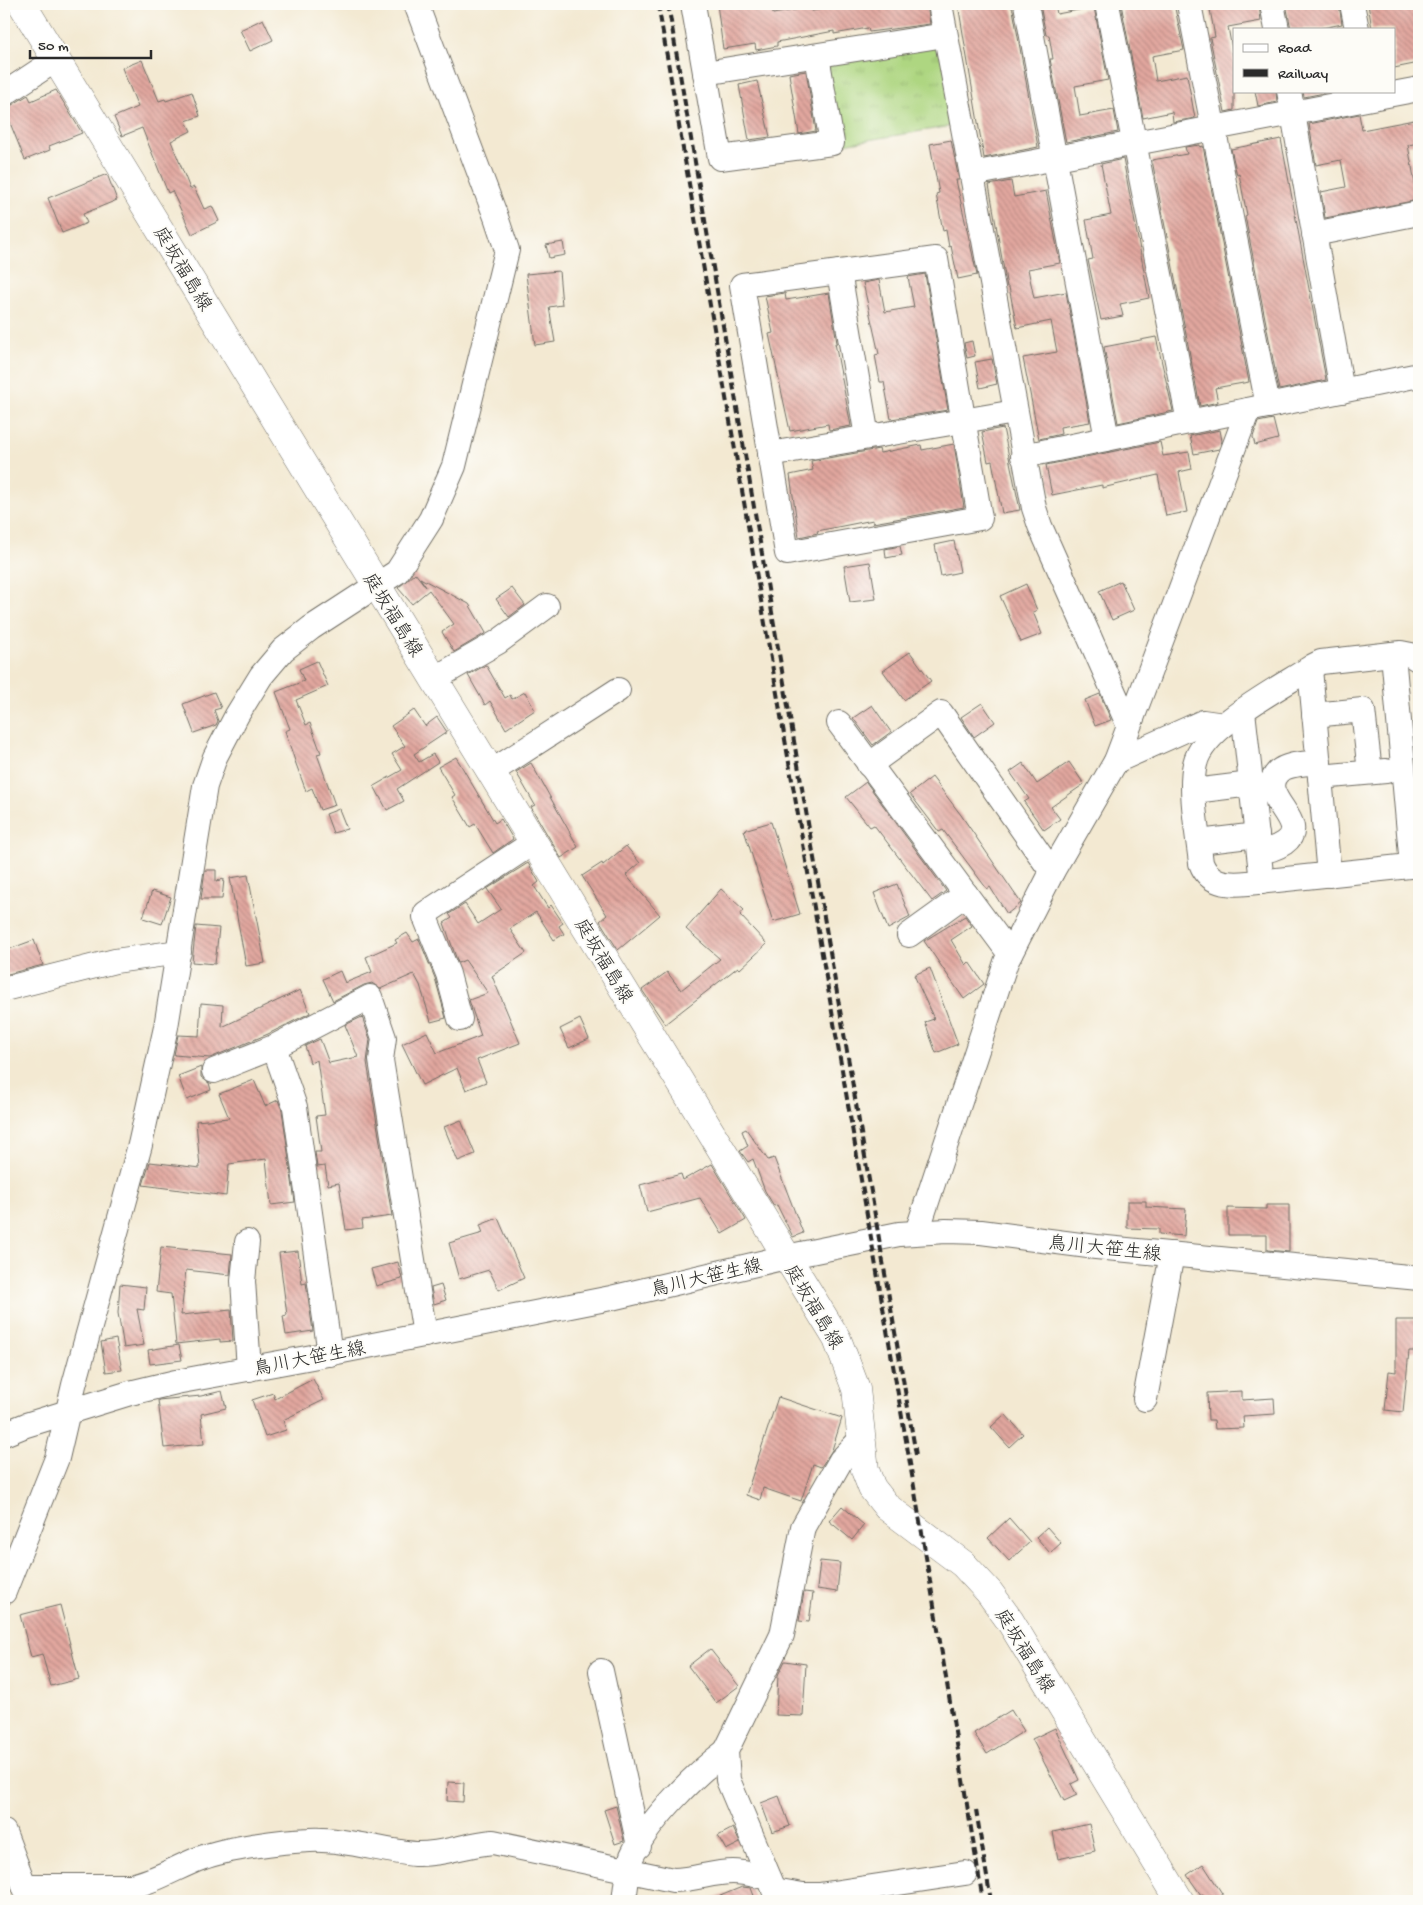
<svg xmlns="http://www.w3.org/2000/svg" width="1423" height="1905" font-family="'Gochi Hand','Klee One',sans-serif">
<style>
.grass{fill:url(#grass-tufts);stroke:#6c8056}
.building{fill:url(#building-back-hatch)}
.lines{fill:none;stroke-linecap:round;stroke-linejoin:round}
.minor-casing{stroke:#716e65;stroke-width:26}
.major-casing{stroke:#716e65;stroke-width:29}
.minor{stroke:#fff;stroke-width:24}
.major{stroke:#fff;stroke-width:28}
.rail{stroke:#2b2b2b;stroke-width:4;stroke-dasharray:8 4;stroke-linecap:butt}
.labels{text-anchor:middle;stroke-width:4;stroke-linejoin:round;paint-order:stroke}
.street-label{font-size:19px;fill:#2b2b2b;stroke:#fdfcf7}
</style>
<defs>
<pattern id="grass-tufts" width="24" height="20" patternUnits="userSpaceOnUse" patternTransform="scale(1.25)"><rect width="24" height="20" fill="#aed681"/><path d="M3 7l-1-3M5 7V3M7 7l1-3M15 17l-1-3M17 17v-4M19 17l1-3" fill="none" stroke="#96b870"/></pattern>
<pattern id="building-back-hatch" width="6" height="6" patternUnits="userSpaceOnUse" patternTransform="scale(1.25)"><rect width="6" height="6" fill="#e2a79f"/><path d="M-1 5l2 2M0 0l6 6M5-1l2 2" fill="none" stroke="#b78882"/></pattern>
</defs>
<rect width="100%" height="100%" fill="#fdfcf7"/>
<filter id="ink" filterUnits="userSpaceOnUse"><feTurbulence type="fractalNoise" baseFrequency=".02" numOctaves="2"/><feDisplacementMap in="SourceGraphic" scale="10" xChannelSelector="R" yChannelSelector="G"/><feConvolveMatrix kernelMatrix="1 2 1 2 8 2 1 2 1" color-interpolation-filters="sRGB"/></filter>
<filter id="wash" filterUnits="userSpaceOnUse"><feTurbulence type="fractalNoise" baseFrequency=".0096" numOctaves="4" result="noise"/><feDisplacementMap in="SourceGraphic" scale="20" xChannelSelector="R" yChannelSelector="G"/><feGaussianBlur stdDeviation="1.12" result="paint"/><feColorMatrix in="noise" values="0 0 0 0 0 0 0 0 0 0 0 0 0 0 0 0 0 1.4 0 .05"/><feComposite in="paint" operator="in"/></filter>
<g filter="url(#wash)">
<rect width="100%" height="100%" fill="#f3e9d2"/>
<polygon class="grass" points="942,40 958,125 838,145 822,59"/>
<g id="blocks">
<g class="building">
<polygon points="717,4 772,4 773,14 811,7 812,11 852,4 927,4 930,24 869,32 868,28 834,34 834,31 777,42 777,46 756,50 755,44 723,49"/>
<polygon points="958,4 1010,4 1013,10 1038,147 984,158"/>
<polygon points="1055,4 1057,14 1094,7 1108,80 1075,86 1080,116 1114,110 1118,132 1066,142 1050,59 1053,59 1049,35 1046,35 1040,5"/>
<polygon points="1121,4 1174,4 1184,50 1152,56 1156,81 1187,75 1195,118 1173,122 1172,112 1143,118"/>
<polygon points="1209,4 1259,4 1261,21 1228,27 1234,60 1234,110 1225,112 1210,38 1215,37"/>
<polygon points="1286,4 1339,4 1342,24 1318,29 1291,29"/>
<polygon points="1368,4 1415,4 1419,24 1419,63 1394,68 1394,29 1372,29"/>
<polygon points="263,19 273,40 250,51 240,30"/>
<polygon points="142,60 159,101 165,99 166,101 192,92 200,116 186,121 191,131 171,141 190,189 194,187 204,209 212,206 219,221 192,234 172,191 168,193 142,128 122,136 114,117 138,107 122,68"/>
<polygon points="806,71 816,131 799,134 789,74"/>
<polygon points="757,81 770,137 749,140 739,85"/>
<polygon points="56,90 82,133 49,146 50,150 25,160 4,108 12,105 28,95 31,101"/>
<polygon points="1255,91 1276,91 1277,102 1258,106"/>
<polygon points="1303,91 1334,91 1304,97"/>
<polygon points="1359,114 1362,130 1419,119 1419,143 1408,145 1418,200 1325,218 1321,192 1346,187 1341,160 1316,165 1309,124"/>
<polygon points="1281,139 1326,380 1279,390 1245,216 1247,215 1239,174 1237,175 1231,149"/>
<polygon points="951,140 959,180 956,180 977,275 958,279 951,246 949,247 946,230 943,231 936,194 939,193 930,144"/>
<polygon points="1200,145 1200,147 1203,146 1249,382 1215,388 1218,402 1200,406 1152,160 1187,154 1185,147"/>
<polygon points="1123,159 1149,298 1120,304 1123,316 1101,320 1088,260 1093,259 1086,220 1111,215 1101,164"/>
<polygon points="107,174 117,200 83,214 87,223 62,233 48,198"/>
<polygon points="1011,181 1014,197 1046,191 1060,263 1028,269 1034,298 1066,292 1090,422 1060,427 1061,434 1039,439 1023,358 1057,352 1051,321 1017,328 1009,287 1007,287 989,185"/>
<polygon points="563,242 565,255 549,258 546,245"/>
<polygon points="559,271 562,305 549,307 555,342 535,345 526,274"/>
<polygon points="925,274 948,410 891,419 884,382 880,382 875,355 879,354 863,283 879,280 885,312 914,307 908,277"/>
<polygon points="785,293 786,300 829,293 837,343 835,343 851,426 829,430 828,424 790,431 769,334 773,333 765,296"/>
<polygon points="1156,337 1173,411 1118,423 1104,347"/>
<polygon points="972,341 975,356 967,358 964,343"/>
<polygon points="992,359 997,384 980,388 975,362"/>
<polygon points="1273,419 1278,439 1255,445 1253,437 1258,422"/>
<polygon points="1003,428 1020,510 1002,513 992,461 988,462 982,432"/>
<polygon points="1220,430 1222,441 1219,449 1194,454 1190,436"/>
<polygon points="1160,442 1163,456 1189,452 1192,469 1179,472 1187,512 1166,516 1158,475 1102,488 1102,485 1052,495 1046,465"/>
<polygon points="954,444 964,507 873,523 873,520 817,531 818,533 799,537 790,475 813,470 811,461 879,449 880,453 921,445 922,450"/>
<polygon points="954,541 960,572 941,576 935,545"/>
<polygon points="900,546 902,555 886,558 885,549"/>
<polygon points="870,562 876,599 850,602 844,566"/>
<polygon points="415,573 426,587 420,578 469,604 486,633 454,652 442,632 454,624 429,590 412,604 398,588"/>
<polygon points="1121,581 1134,610 1112,620 1099,591"/>
<polygon points="1026,584 1037,610 1033,612 1042,634 1021,642 1000,596"/>
<polygon points="512,588 525,605 509,617 496,599"/>
<polygon points="910,652 931,681 904,700 883,671"/>
<polygon points="317,661 328,686 296,700 306,725 310,723 321,753 317,754 335,805 320,810 312,788 306,791 296,764 285,731 290,729 276,692 304,681 299,669"/>
<polygon points="486,665 505,698 510,695 512,699 525,692 535,710 506,729 490,701 485,705 468,675"/>
<polygon points="214,692 221,708 214,710 218,721 216,725 194,733 183,704"/>
<polygon points="1100,694 1111,720 1095,726 1085,700"/>
<polygon points="982,703 995,722 974,737 961,717"/>
<polygon points="872,705 891,732 873,745 853,718"/>
<polygon points="414,710 425,726 437,717 447,732 414,754 419,762 433,754 438,762 397,789 404,801 387,810 374,786 402,770 392,754 405,746 391,726"/>
<polygon points="456,757 495,823 501,819 513,839 493,853 475,824 470,827 452,797 455,795 438,767"/>
<polygon points="1069,762 1084,784 1051,807 1060,819 1044,830 1024,802 1029,799 1010,772 1023,763 1037,784"/>
<polygon points="531,763 578,847 561,858 531,807 535,805 516,772"/>
<polygon points="932,777 961,815 1021,903 1007,914 990,887 987,889 943,830 939,832 910,794"/>
<polygon points="866,782 946,891 932,901 874,825 870,827 846,797"/>
<polygon points="339,809 347,829 333,833 326,814"/>
<polygon points="771,822 800,914 773,922 744,830"/>
<polygon points="626,846 640,863 626,875 660,915 618,950 600,921 607,915 582,876 602,863 603,865"/>
<polygon points="528,863 539,882 534,886 548,908 551,905 563,923 559,926 564,934 554,940 536,912 510,929 526,953 492,976 520,1043 477,1060 486,1082 466,1090 457,1068 422,1085 402,1044 427,1032 437,1053 481,1036 469,1000 488,993 465,960 458,963 444,923 452,918 449,914 465,904 478,924 501,909 487,889"/>
<polygon points="205,870 216,870 216,881 224,879 222,899 201,899"/>
<polygon points="248,875 265,963 246,966 230,878"/>
<polygon points="897,884 910,917 888,929 874,893"/>
<polygon points="721,889 744,910 740,915 767,944 740,969 738,967 665,1024 642,990 667,972 681,990 720,959 686,929"/>
<polygon points="152,891 171,897 162,924 143,918"/>
<polygon points="965,916 972,926 951,940 966,965 969,962 984,984 964,999 924,941"/>
<polygon points="196,926 219,928 215,964 192,962"/>
<polygon points="407,933 413,942 419,939 435,978 446,1018 431,1022 420,985 414,974 380,989 372,983 364,985 333,1001 323,979 340,971 345,983 372,972 366,957 397,943 395,940"/>
<polygon points="34,940 43,965 4,975 4,951"/>
<polygon points="930,968 958,1044 936,1053 925,1022 934,1019 914,975"/>
<polygon points="300,990 310,1013 268,1034 210,1058 174,1055 178,1035 199,1036 201,1003 223,1005 222,1027"/>
<polygon points="362,1017 370,1039 367,1062 392,1216 362,1220 363,1228 346,1230 339,1183 328,1185 325,1166 317,1167 315,1152 321,1152 316,1116 325,1115 317,1060 310,1063 305,1046 320,1039 329,1063 358,1057 345,1025"/>
<polygon points="580,1019 589,1039 569,1048 560,1029"/>
<polygon points="201,1067 201,1077 209,1083 211,1090 187,1100 178,1076"/>
<polygon points="254,1080 265,1106 278,1100 282,1110 295,1202 271,1205 266,1159 229,1164 226,1196 143,1185 150,1162 200,1168 196,1121 229,1118 219,1094"/>
<polygon points="461,1120 475,1154 458,1161 444,1127"/>
<polygon points="746,1129 768,1160 774,1158 803,1233 793,1237 777,1205 774,1206 765,1191 753,1159 748,1162 740,1151 748,1146 742,1131"/>
<polygon points="712,1164 746,1220 722,1234 700,1198 647,1212 640,1185 681,1174 683,1180"/>
<polygon points="1127,1201 1146,1201 1146,1207 1186,1209 1184,1236 1159,1234 1159,1229 1127,1228"/>
<polygon points="1266,1205 1289,1205 1289,1252 1267,1250 1267,1235 1228,1235 1228,1208 1266,1209"/>
<polygon points="498,1218 524,1278 499,1290 489,1270 459,1279 449,1243 483,1233 480,1225"/>
<polygon points="161,1247 232,1254 230,1275 186,1270 181,1315 231,1310 233,1341 220,1342 220,1339 176,1344 171,1294 156,1292"/>
<polygon points="298,1251 302,1284 306,1283 313,1331 286,1335 283,1316 287,1315 279,1253"/>
<polygon points="398,1262 402,1279 376,1286 371,1269"/>
<polygon points="120,1284 146,1287 144,1310 137,1309 144,1345 124,1348 118,1313"/>
<polygon points="441,1285 446,1300 434,1304 431,1288"/>
<polygon points="1396,1320 1417,1320 1418,1351 1409,1351 1403,1412 1385,1410 1389,1371 1396,1372"/>
<polygon points="116,1339 122,1370 106,1372 101,1342"/>
<polygon points="179,1345 182,1360 150,1364 148,1350"/>
<polygon points="313,1379 324,1400 283,1420 286,1430 265,1437 252,1400 273,1393 275,1399"/>
<polygon points="222,1391 226,1408 201,1414 204,1444 164,1448 158,1400 201,1396"/>
<polygon points="1242,1391 1242,1400 1274,1398 1275,1414 1243,1416 1244,1428 1215,1429 1214,1420 1208,1420 1207,1393"/>
<polygon points="778,1397 842,1418 832,1450 821,1467 813,1464 801,1501 763,1488 760,1500 746,1495"/>
<polygon points="1005,1414 1023,1434 1009,1447 991,1427"/>
<polygon points="842,1506 864,1525 852,1540 829,1521"/>
<polygon points="1009,1518 1030,1542 1009,1561 988,1538"/>
<polygon points="1047,1527 1061,1543 1050,1553 1036,1537"/>
<polygon points="820,1561 840,1563 837,1592 817,1589"/>
<polygon points="804,1592 813,1593 809,1622 799,1621"/>
<polygon points="60,1605 79,1679 51,1686 42,1654 31,1657 20,1615"/>
<polygon points="710,1649 739,1686 716,1703 688,1666"/>
<polygon points="785,1661 806,1664 803,1716 776,1715 778,1675"/>
<polygon points="1011,1710 1024,1731 987,1754 974,1733"/>
<polygon points="1055,1728 1079,1780 1071,1784 1077,1795 1064,1801 1032,1739"/>
<polygon points="448,1782 464,1783 463,1802 447,1801"/>
<polygon points="779,1796 790,1826 772,1832 761,1803"/>
<polygon points="616,1806 624,1841 615,1844 604,1810"/>
<polygon points="1089,1824 1095,1851 1058,1859 1053,1832"/>
<polygon points="733,1828 740,1843 726,1850 718,1836"/>
<polygon points="1203,1864 1227,1901 1208,1901 1203,1894 1201,1895 1187,1875"/>
<polygon points="742,1887 751,1888 756,1901 708,1901"/>
</g>
</g>
</g>
<g filter="url(#ink)">
<use href="#blocks" fill-opacity="0" stroke="#716e65" stroke-width="1"/>
<g class="lines">
<g class="minor-casing">
<g id="minor">
<polyline points="693,4 720,158 832,143 817,56"/>
<polyline points="940,4 1034,508 1040,526 1128,724"/>
<polyline points="1026,4 1107,439"/>
<polyline points="1107,4 1189,422"/>
<polyline points="1189,4 1268,406"/>
<polyline points="1272,4 1277,29"/>
<polyline points="1352,4 1357,29"/>
<polyline points="705,73 945,35"/>
<polyline points="1289,91 1342,391"/>
<polyline points="4,94 57,59"/>
<polyline points="972,174 1419,89"/>
<polyline points="1314,234 1419,213"/>
<polygon points="936,259 980,518 787,553 742,285"/>
<polyline points="839,272 867,437"/>
<polyline points="770,454 1015,412"/>
<polyline points="1023,456 1419,375"/>
<polyline points="1393,654 1412,866"/>
<path d="M1419 660 1411 655 1401 653 1321 662 1313 666C1282 687 1203 726 1195 764 1189 789 1198 836 1201 863 1209 884 1227 885 1248 883L1419 865"/>
<polyline points="1310,669 1329,875"/>
<polyline points="434,679 498,642 547,606"/>
<polyline points="1243,711 1262,882"/>
<polyline points="1314,715 1363,710 1370,772"/>
<polyline points="839,723 1010,954"/>
<polyline points="1116,761 1203,722 1224,725"/>
<polyline points="869,765 941,713 1052,872"/>
<polyline points="491,772 618,690"/>
<polyline points="1320,777 1386,771"/>
<polyline points="1194,791 1251,784"/>
<polyline points="1199,842 1257,835"/>
<path d="M1259 851C1269 850 1275 849 1284 843 1313 822 1254 796 1278 772 1288 763 1307 764 1319 762"/>
<polyline points="909,935 966,894"/>
<polyline points="4,989 115,961 179,952"/>
<polyline points="460,1019 448,974 425,917 426,913 534,842"/>
<polyline points="214,1071 274,1047"/>
<polyline points="917,1232 1006,962 1052,872 1116,761 1248,410"/>
<polyline points="247,1242 243,1281 249,1369"/>
<polyline points="330,1354 295,1107 274,1047 370,997 384,1038 381,1060 425,1335"/>
<polyline points="1145,1399 1172,1254"/>
<polyline points="4,1434 26,1425 130,1393 176,1382 312,1357 611,1298 786,1257 899,1234 946,1231 981,1232 1096,1247 1419,1278"/>
<polyline points="4,1592 57,1458 74,1385 140,1145 166,1027 205,786 215,757 237,715 261,676 283,650 311,628 397,572 431,519 454,466 507,250 496,217 416,4"/>
<polyline points="601,1671 639,1846"/>
<polyline points="4,1832 30,1901"/>
<path d="M24 1886H131C156 1881 177 1867 201 1858 228 1848 281 1841 310 1840 341 1838 382 1851 415 1854 442 1855 467 1844 493 1842L673 1880C694 1880 712 1872 733 1872 745 1872 757 1876 769 1878"/>
<polyline points="774,1890 803,1895 819,1895 965,1873"/>
<path d="M624 1901C626 1887 627 1869 632 1856 648 1821 695 1774 726 1751"/>
<polyline points="779,1901 728,1780 726,1751 782,1635 803,1527 841,1460 860,1440"/>
</g>
</g>
<g class="major-casing">
<polyline id="major" points="22,4 837,1339 856,1389 865,1470 872,1488 887,1507 963,1564 989,1592 1010,1621 1180,1901"/>
</g>
<use href="#minor" class="minor"/>
<use href="#major" class="major"/>
<g class="rail">
<polyline points="658,4 922,1533 983,1901"/>
<polyline points="668,4 916,1455"/>
<polyline points="976,1810 991,1901"/>
</g>
</g>
</g>
<g class="labels">
<g class="street-label">
<text transform="translate(184 268) rotate(59)" y="7">庭坂福島線</text>
<text transform="translate(394 614) rotate(58)" y="7">庭坂福島線</text>
<text transform="translate(605 960) rotate(59)" y="7">庭坂福島線</text>
<text transform="translate(1105 1247) rotate(6)" y="7">鳥川大笹生線</text>
<text transform="translate(706 1276) rotate(-13)" y="7">鳥川大笹生線</text>
<text transform="translate(815 1306) rotate(59)" y="7">庭坂福島線</text>
<text transform="translate(309 1357) rotate(-11)" y="7">鳥川大笹生線</text>
<text transform="translate(1026 1650) rotate(58)" y="7">庭坂福島線</text>
</g>
</g>
<rect width="1423" height="1905" fill="none" stroke="#fdfcf7" stroke-width="20"/>
<rect x="1233" y="28" width="162" height="65" fill="#fdfcf7" stroke="#a9a8a5"/>
<rect x="1243" y="44" width="25" height="8" fill="#ffffff" stroke="#a9a8a5"/>
<text x="1278" y="52" font-size="15" fill="#2b2b2b">Road</text>
<rect x="1243" y="69" width="25" height="8" fill="#2b2b2b" stroke="#a9a8a5"/>
<text x="1278" y="78" font-size="15" fill="#2b2b2b">Railway</text>
<path d="M30 50v8h121v-8" fill="none" stroke="#2b2b2b" stroke-width="2.5"/>
<text x="38" y="50" font-size="15" fill="#2b2b2b" stroke="#fdfcf7" stroke-width="4" paint-order="stroke">50 m</text>
</svg>
